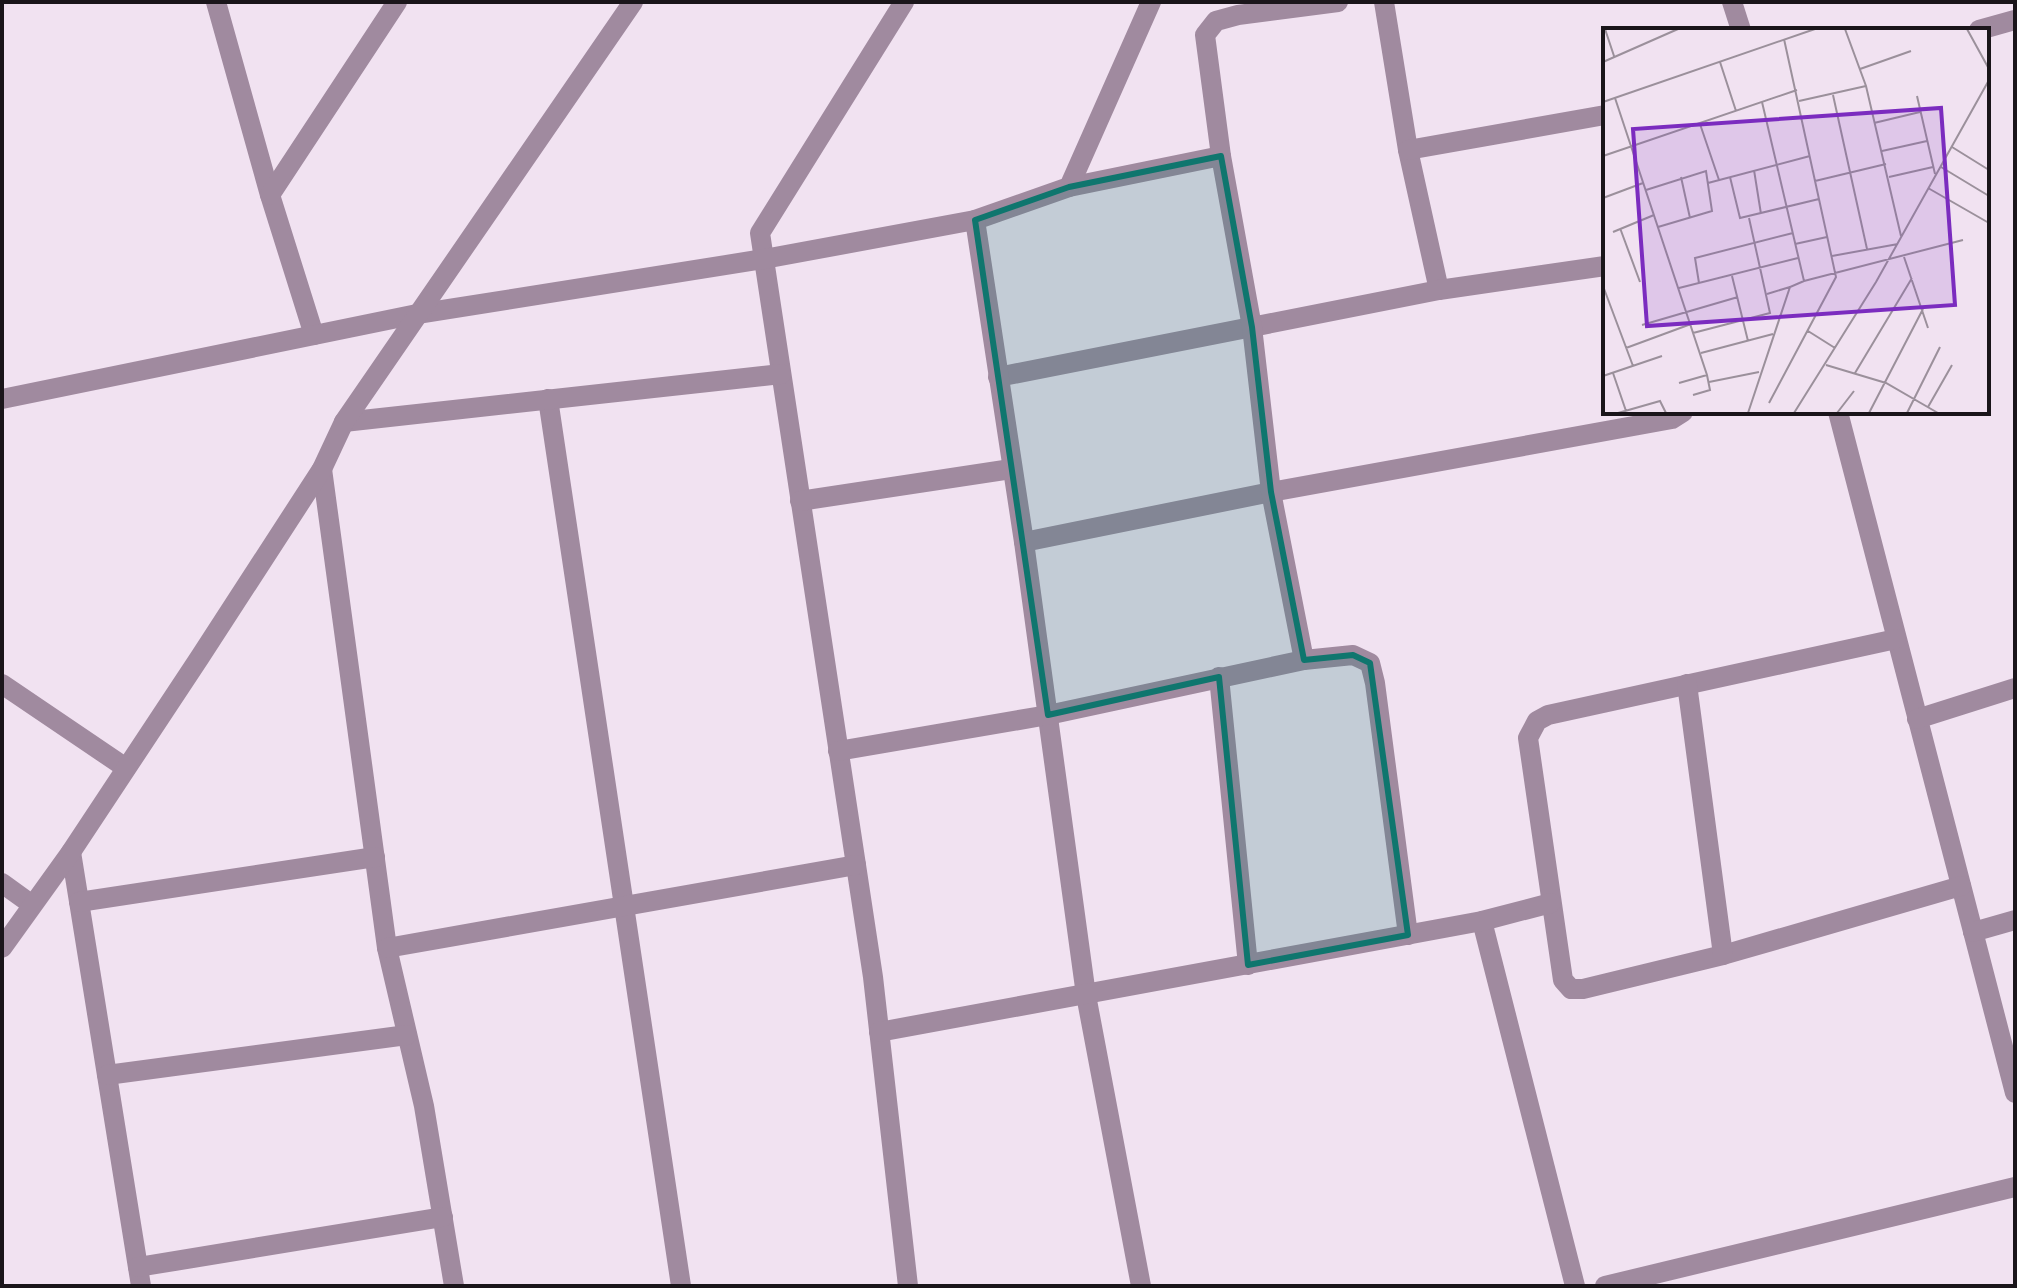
<svg xmlns="http://www.w3.org/2000/svg" width="2017" height="1288" font-family="Ubuntu,sans-serif">
<style>
.lines{fill:none;stroke-linecap:round;stroke-linejoin:round}
.minor{stroke:#a08a9f;stroke-width:20}
.marked{fill:#0f766e;fill-opacity:0.2;stroke:#0f766e;stroke-width:6;stroke-linejoin:round}
.inset-road{fill:none;stroke:#9b909b;stroke-width:2}
.view{fill:#7b2cbf;fill-opacity:0.15;stroke:#7b2cbf;stroke-width:4}
.inset-edge{fill:none;stroke:#1a151a;stroke-width:4}
</style>
<rect width="100%" height="100%" fill="#f1e2f1"/>
<g class="lines">
<g class="minor">
<polyline points="216,2 270,195 314,335"/>
<polyline points="904,2 760,233 873,977 908,1286"/>
<polyline points="1384,2 1408,150 1439,290"/>
<polyline points="1732,2 1741,30"/>
<polyline points="1979,30 2015,20"/>
<polyline points="1408,150 1605,115"/>
<polyline points="1069,187 1221,156"/>
<polyline points="270,195 397,2"/>
<polyline points="975,220 1069,187 1151,2"/>
<polyline points="998,377 1439,290 1605,266"/>
<polyline points="2,399 417,314 764,259 975,220 1024,542 1086,995 1141,1286"/>
<polyline points="548,399 681,1286"/>
<polyline points="1838,412 2015,1093"/>
<polyline points="344,422 781,374"/>
<polyline points="322,469 387,948 424,1106 454,1286"/>
<polyline points="800,501 1011,469"/>
<polyline points="1024,542 1271,492 1672,419 1683,412"/>
<polyline points="1896,639 1548,715 1537,721 1528,738 1563,980 1571,989 1583,989 1723,955 1961,886"/>
<polyline points="1304,660 1271,492 1252,327 1221,156 1205,35 1216,21 1238,15 1338,2"/>
<polyline points="1219,677 1248,965"/>
<polyline points="2,684 126,768"/>
<polyline points="1687,684 1723,955"/>
<polyline points="1917,719 2015,688"/>
<polyline points="838,751 1048,715 1304,660 1353,655 1370,663 1375,683 1408,935"/>
<polyline points="71,852 141,1286"/>
<polyline points="2,883 31,904"/>
<polyline points="79,902 375,857"/>
<polyline points="1482,921 1575,1286"/>
<polyline points="1973,932 2015,920"/>
<polyline points="2,948 71,852 200,657 322,469 344,422 633,2"/>
<polyline points="387,948 856,865"/>
<polyline points="879,1032 1482,921 1551,903"/>
<polyline points="107,1075 407,1035"/>
<polyline points="138,1267 443,1217"/>
<polyline points="1605,1286 2015,1187"/>
</g>
</g>
<path class="marked" d="M1221 156 1252 327 1271 492 1304 660 1353 655 1370 663 1408 935 1248 965 1219 677 1048 715 975 220 1069 187Z"/>
<g transform="translate(1603 28)">
<rect width="386" height="386" fill="#f1e2f1"/>
<path class="inset-road" d="M2 1 11 28M242 1 263 58 298 208M364 1 386 41M0 34 75 1M117 34 133 83M257 41 308 23M230 67 264 221M314 68 332 146M12 70 104 347 107 362 90 367M196 73 263 58M0 74 212 1M159 74 201 253 360 212M271 95 317 84M97 96 116 152M349 119 386 142M279 123 324 113M0 128 194 62M338 139 386 168M151 142 158 186M78 149 87 190M127 149 137 190 216 171M286 149 330 139M212 153 283 136M105 155 207 128M325 160 386 195M43 162 103 143 109 183 55 199M0 170 40 155M17 200 37 254M10 204 51 187M192 216 224 209M229 228 295 216M301 229 325 300M129 248 145 313M96 255 92 230 190 205M0 258 30 338M76 260 195 230M164 266 187 259M39 297 135 269M205 303 232 320M90 305 167 285 146 190M23 320 88 296M98 325 170 306M223 337 283 355 335 385M10 345 23 383M252 345 309 250M0 348 59 328M106 354 156 344M76 355 104 347M166 375 233 249 181 11M325 379 349 337M15 385 57 373 63 385M145 385 187 259 201 253M191 385 273 254 386 52M234 385 251 363M266 385 320 281M304 385 337 319"/>
<path class="view" d="M338 80 352 277 44 298 30 101Z"/>
<rect width="386" height="386" class="inset-edge"/>
</g>
<rect width="2017" height="1288" fill="none" stroke="#1a151a" stroke-width="8"/>
</svg>
